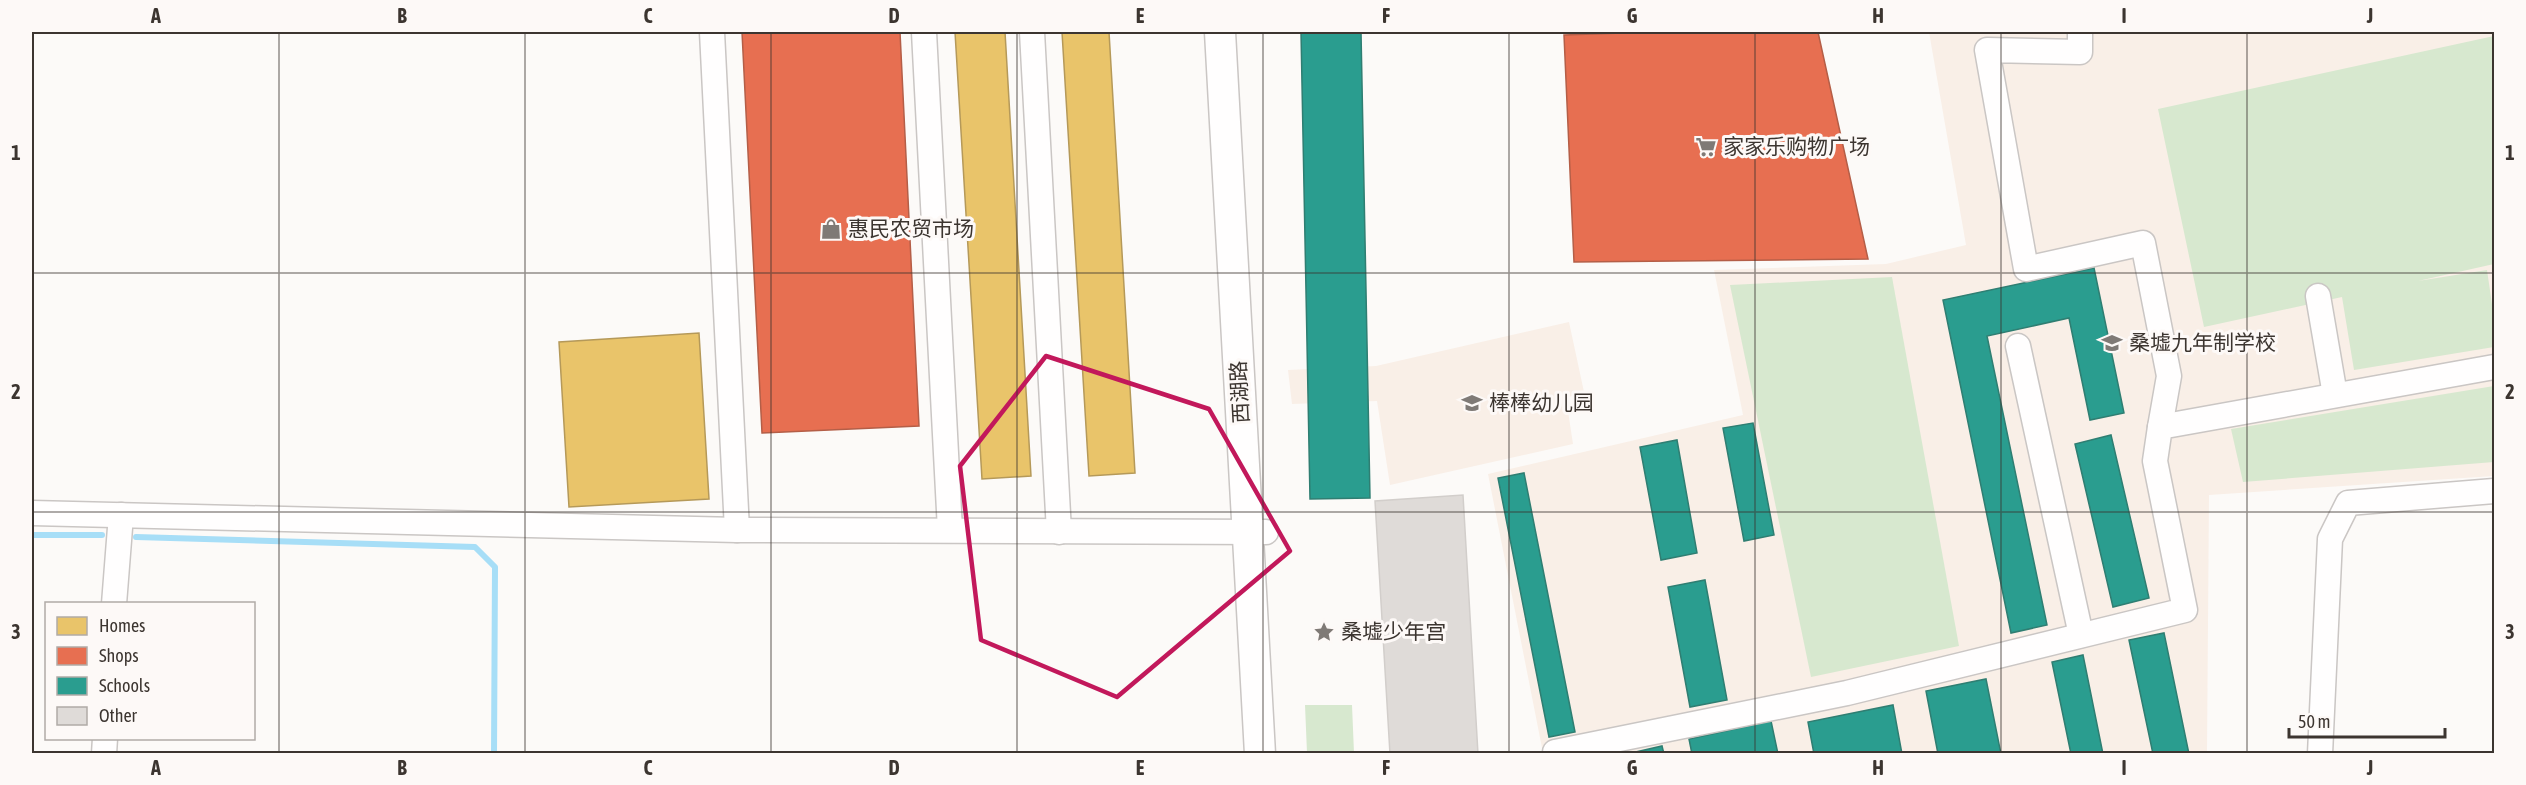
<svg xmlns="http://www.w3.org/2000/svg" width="2526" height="785" font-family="'Asap Condensed','Noto Sans SC',sans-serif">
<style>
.education{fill:#f9efe7}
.green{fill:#d7e8cf}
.homes{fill:#e9c46a;stroke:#b59959;stroke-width:1.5}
.shops{fill:#e76f51;stroke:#b45e47;stroke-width:1.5}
.schools{fill:#2a9d8f;stroke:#2f7e72;stroke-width:1.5}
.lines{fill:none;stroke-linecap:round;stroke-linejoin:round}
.stream{stroke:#a7def7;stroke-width:6}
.building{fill:#dfdbd8;stroke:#d2cecb;stroke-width:1.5}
.minor-casing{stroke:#cac6c4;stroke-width:27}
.major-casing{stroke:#cac6c4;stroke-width:33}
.minor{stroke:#fffefe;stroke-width:24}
.major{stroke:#fffefe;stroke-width:30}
.marked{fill:none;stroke:#c2185b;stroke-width:4.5;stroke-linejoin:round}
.grid{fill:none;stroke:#3c3530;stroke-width:1.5;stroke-opacity:0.55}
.labels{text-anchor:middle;stroke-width:6;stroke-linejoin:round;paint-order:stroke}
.poi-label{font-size:21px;fill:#3c3530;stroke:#fdf9f7;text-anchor:start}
.street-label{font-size:21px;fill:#3c3530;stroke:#fdf9f7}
.neatline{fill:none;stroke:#3c3530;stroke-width:2}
.grid-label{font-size:20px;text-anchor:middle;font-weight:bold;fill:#3c3530}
</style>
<rect width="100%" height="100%" fill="#fcfaf8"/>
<g class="education">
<polygon points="1929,32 2494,32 2494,476 2209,495 2207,753 1543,753 1488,474 1743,415 1714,270 1886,264 1966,245"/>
<polygon points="1569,322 1584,392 1566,398 1573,444 1390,485 1377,401 1292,404 1288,370 1376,366"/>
</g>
<g class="green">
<polygon points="2494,36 2494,264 2418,281 2487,270 2494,318 2494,347 2354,370 2342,297 2204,327 2158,109"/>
<polygon points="1892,277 1959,646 1811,677 1730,285"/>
<polygon points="2494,386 2494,462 2243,482 2231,429"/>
<polygon points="1305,705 1352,705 1354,753 1307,753"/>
</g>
<g class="homes">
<polygon points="955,32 1005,32 1031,476 982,479"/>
<polygon points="1062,32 1109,32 1135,473 1089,476"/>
<polygon points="699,333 709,499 569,507 559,342"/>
</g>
<g class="shops">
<polygon points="742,32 900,32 919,426 762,433"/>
<polygon points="1652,32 1818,32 1868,259 1574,262 1564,35"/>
</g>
<g class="schools">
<polygon points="1301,32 1361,32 1370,498 1310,499"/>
<polygon points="2094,268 2124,413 2090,420 2069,318 1987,336 2047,625 2011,633 1943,300"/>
<polygon points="1753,423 1774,535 1744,541 1723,428"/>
<polygon points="2111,435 2149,598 2113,607 2075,444"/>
<polygon points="1677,440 1697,553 1661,560 1640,447"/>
<polygon points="1524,473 1575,732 1549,737 1498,478"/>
<polygon points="1705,580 1727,700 1690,707 1668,587"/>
<polygon points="2164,633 2189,754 2153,754 2129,640"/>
<polygon points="2083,655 2103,754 2071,754 2052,662"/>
<polygon points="1986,679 2001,754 1938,754 1926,691"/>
<polygon points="1893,705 1902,754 1814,754 1808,722"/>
<polygon points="1771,721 1778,754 1692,754 1689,739"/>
<polygon points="1662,746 1664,754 1627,754"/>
</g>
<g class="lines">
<g class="stream">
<polyline points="32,535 102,535"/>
<polyline points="136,537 475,547 495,567 494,754"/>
</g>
</g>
<polygon class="building" points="1463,495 1478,754 1390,754 1375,501"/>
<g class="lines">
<g class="minor-casing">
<g id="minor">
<polyline points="712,32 737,530"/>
<polyline points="924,32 950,530"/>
<polyline points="1032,32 1059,532"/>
<polyline points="2080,32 2080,52 1987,50 2026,269 2143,243 2169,376 2160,427"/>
<polyline points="2318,296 2335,395"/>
<polyline points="2018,346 2081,635"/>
<polyline points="32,513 737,530 1266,532"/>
<polyline points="114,604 121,515"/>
<polyline points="1555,752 1847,693 2185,610 2155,461 2160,427 2494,367"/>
<polyline points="104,754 105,738"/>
<polyline points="2320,754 2330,539 2348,503 2494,491"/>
</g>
</g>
<g class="major-casing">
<polyline id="major" points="1220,32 1260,754"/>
</g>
<use href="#minor" class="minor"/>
<use href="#major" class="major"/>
</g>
<path class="marked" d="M1046 356 1209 409 1290 551 1117 697 981 640 960 466Z"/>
<path class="grid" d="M279 32V754M525 32V754M771 32V754M1017 32V754M1263 32V754M1509 32V754M1755 32V754M2001 32V754M2247 32V754M32 273H2494M32 512H2494"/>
<defs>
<g id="supermarket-bare" transform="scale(1.62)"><path d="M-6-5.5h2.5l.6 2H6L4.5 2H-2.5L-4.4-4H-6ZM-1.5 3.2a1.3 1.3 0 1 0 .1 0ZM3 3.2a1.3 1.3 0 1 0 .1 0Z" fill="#7f7a76" stroke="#fdf9f7" stroke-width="2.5" paint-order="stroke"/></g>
<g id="shop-bare" transform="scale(1.62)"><path d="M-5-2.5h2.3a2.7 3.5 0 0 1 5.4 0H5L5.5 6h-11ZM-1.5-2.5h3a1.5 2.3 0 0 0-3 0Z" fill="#7f7a76" stroke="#fdf9f7" stroke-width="2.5" paint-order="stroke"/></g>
<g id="school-bare" transform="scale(1.62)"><path d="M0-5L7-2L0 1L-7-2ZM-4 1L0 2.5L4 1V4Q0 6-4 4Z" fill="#7f7a76" stroke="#fdf9f7" stroke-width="2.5" paint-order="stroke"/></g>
<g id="sight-bare" transform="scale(1.62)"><path d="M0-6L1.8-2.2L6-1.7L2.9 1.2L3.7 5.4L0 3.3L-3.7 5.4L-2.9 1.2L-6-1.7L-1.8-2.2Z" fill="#7f7a76" stroke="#fdf9f7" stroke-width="2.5" paint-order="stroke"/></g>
</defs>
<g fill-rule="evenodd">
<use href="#supermarket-bare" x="1706" y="147"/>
<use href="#shop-bare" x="831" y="229"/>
<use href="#school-bare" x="2112" y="343"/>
<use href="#school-bare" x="1472" y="403"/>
<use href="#sight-bare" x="1324" y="632"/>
</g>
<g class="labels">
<g class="poi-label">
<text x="1723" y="154">家家乐购物广场</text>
<text x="848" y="236">惠民农贸市场</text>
<text x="2129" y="350">桑墟九年制学校</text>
<text x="1489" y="410">棒棒幼儿园</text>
<text x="1341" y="639">桑墟少年宫</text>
</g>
<g class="street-label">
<text transform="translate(1240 392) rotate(-93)" y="7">西湖路</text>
</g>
</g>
<rect width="2526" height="785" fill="none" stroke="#fdf9f7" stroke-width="66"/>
<rect x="45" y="602" width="210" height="138" fill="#fdf9f7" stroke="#b0aba7" stroke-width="1.5"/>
<rect x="57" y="617" width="30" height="18" fill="#e9c46a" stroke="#b0aba7" stroke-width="1.5"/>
<text x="99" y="632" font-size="18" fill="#3c3530">Homes</text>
<rect x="57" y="647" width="30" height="18" fill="#e76f51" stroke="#b0aba7" stroke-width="1.5"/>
<text x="99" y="662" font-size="18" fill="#3c3530">Shops</text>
<rect x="57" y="677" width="30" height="18" fill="#2a9d8f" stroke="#b0aba7" stroke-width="1.5"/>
<text x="99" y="692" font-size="18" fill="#3c3530">Schools</text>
<rect x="57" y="707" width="30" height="18" fill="#dfdbd8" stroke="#b0aba7" stroke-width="1.5"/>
<text x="99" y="722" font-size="18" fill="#3c3530">Other</text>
<path d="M2289 728v9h156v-9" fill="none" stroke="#3c3530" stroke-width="3"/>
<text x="2298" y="728" font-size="18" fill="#3c3530" stroke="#fdf9f7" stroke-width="4.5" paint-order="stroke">50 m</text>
<rect x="33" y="33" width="2460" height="719" class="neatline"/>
<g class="grid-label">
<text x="156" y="23">A</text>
<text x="402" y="23">B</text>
<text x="648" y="23">C</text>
<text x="894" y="23">D</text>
<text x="1140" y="23">E</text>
<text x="1386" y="23">F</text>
<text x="1632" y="23">G</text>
<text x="1878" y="23">H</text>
<text x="2124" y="23">I</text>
<text x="2370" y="23">J</text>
<text x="16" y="160">1</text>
<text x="2510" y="160">1</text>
<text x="16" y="399">2</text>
<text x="2510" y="399">2</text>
<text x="16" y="639">3</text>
<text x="2510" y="639">3</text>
<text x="156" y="775">A</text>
<text x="402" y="775">B</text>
<text x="648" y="775">C</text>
<text x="894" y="775">D</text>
<text x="1140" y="775">E</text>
<text x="1386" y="775">F</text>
<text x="1632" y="775">G</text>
<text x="1878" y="775">H</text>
<text x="2124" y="775">I</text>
<text x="2370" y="775">J</text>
</g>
</svg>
